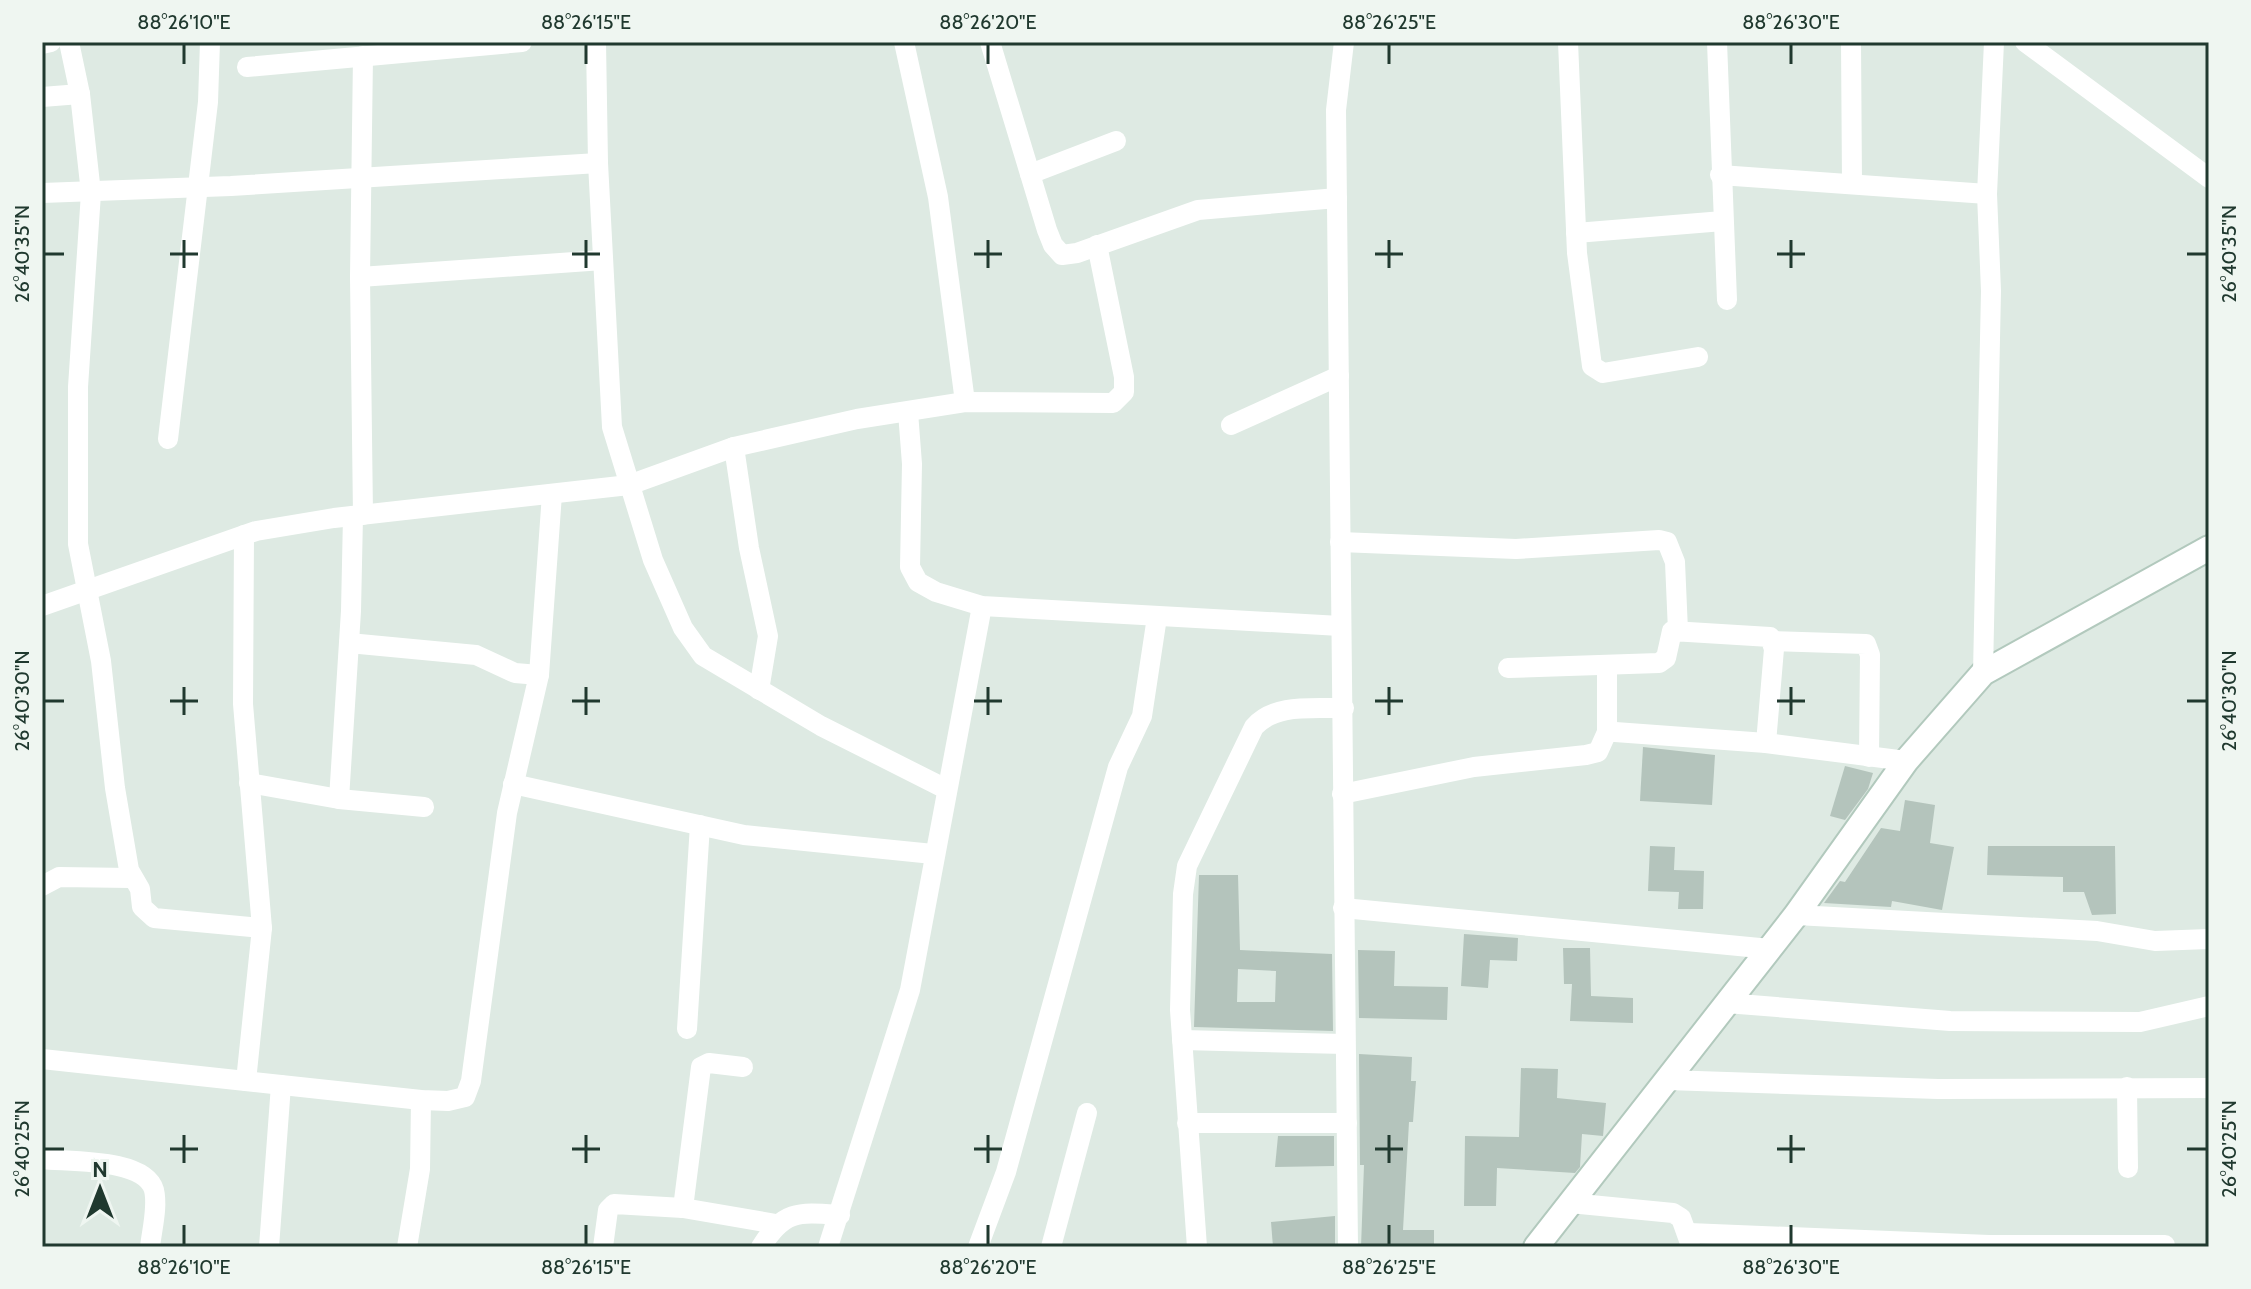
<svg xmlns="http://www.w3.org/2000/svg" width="2251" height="1289" font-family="Cabin,sans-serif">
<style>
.building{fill:#b4c4bc;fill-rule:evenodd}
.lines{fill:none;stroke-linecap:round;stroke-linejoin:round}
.secondary-casing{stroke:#b2c9bd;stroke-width:28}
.street{stroke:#fff;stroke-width:20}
.secondary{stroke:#fff;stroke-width:24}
.ticks{fill:none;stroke:#20392f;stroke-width:3}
.neatline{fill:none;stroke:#20392f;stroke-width:3}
.ticks-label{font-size:20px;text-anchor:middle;fill:#20392f}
</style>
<rect width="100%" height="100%" fill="#deeae3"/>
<g class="building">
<polygon points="1643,747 1715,755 1712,805 1640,801"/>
<polygon points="1845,766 1873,773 1868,789 1845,820 1830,816"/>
<polygon points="1905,800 1935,805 1930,843 1954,847 1942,910 1892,901 1891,907 1824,903 1840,881 1845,882 1881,828 1900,831"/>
<polygon points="1650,846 1675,847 1674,870 1704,871 1703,909 1678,909 1679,892 1648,891"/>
<polygon points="1988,846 2115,846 2116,914 2092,915 2084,892 2063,892 2063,877 1987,875"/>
<path d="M1199 875H1238L1240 950 1332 954 1333 1031 1194 1027ZM1238 969 1276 971 1275 1002H1237Z"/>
<polygon points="1464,934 1518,938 1517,961 1490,960 1488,988 1461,986"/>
<polygon points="1563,948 1590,948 1591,996 1633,998 1633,1023 1570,1021 1572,984 1564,984"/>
<polygon points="1358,950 1395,951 1394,986 1448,987 1447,1020 1359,1018"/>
<polygon points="1359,1054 1412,1057 1411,1081 1416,1081 1413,1122 1409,1122 1403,1230 1434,1230 1434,1247 1361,1247 1364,1165 1360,1165"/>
<polygon points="1521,1068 1558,1069 1557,1098 1606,1103 1603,1136 1582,1134 1580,1167 1575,1173 1497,1168 1496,1206 1464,1206 1465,1136 1519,1137"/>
<polygon points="1278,1136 1334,1136 1334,1166 1275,1167"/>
<polygon points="1335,1216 1335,1247 1273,1247 1271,1222"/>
</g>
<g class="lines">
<g class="secondary-casing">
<polyline id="secondary" points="1536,1247 1796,915 1906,761 1983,673 2209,548"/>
</g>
<g class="street">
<polyline points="69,42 80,94 91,193 78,387 78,544 101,661 115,788 129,870 140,889 142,907 154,918 262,928"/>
<polyline points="596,42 598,163 612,427 653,560 683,628 703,656 821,726 946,789"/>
<polyline points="904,42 938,197 965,402"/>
<polyline points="990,42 1047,230 1053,245 1062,255 1077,253 1198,210 1337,198"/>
<polyline points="1344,42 1336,110 1348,1247"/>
<polyline points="1568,42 1577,253 1592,366 1603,373 1698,357"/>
<polyline points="1717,42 1727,300"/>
<polyline points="1851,42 1852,184"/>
<polyline points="2025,42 2209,178"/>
<polyline points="42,44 51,42"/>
<polyline points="363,56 360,277 363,515"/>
<polyline points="247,67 522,42"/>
<polyline points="42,97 80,94"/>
<polyline points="1030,174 1116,141"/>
<polyline points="1720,175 1987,194"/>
<polyline points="42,193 231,186 598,163"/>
<polyline points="1576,233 1723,221"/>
<polyline points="360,277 603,260"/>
<polyline points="908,412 912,464 910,567 918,582 936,592 982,606 1340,626"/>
<polyline points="1231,425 1339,376"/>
<polyline points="168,439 208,102 210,42"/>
<polyline points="734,447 749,548 768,636 759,690"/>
<polyline points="244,535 243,704 262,928 246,1081"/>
<polyline points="1340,542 1516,549 1659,540 1667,542 1675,562 1678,631"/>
<polyline points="42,606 256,531 334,518 629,485 734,447 857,419 965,402 1113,403 1124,392 1124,377 1097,245"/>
<polyline points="1773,641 1866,644 1870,655 1869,757"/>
<polyline points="349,643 476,655 515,673 539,675"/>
<polyline points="1508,668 1659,663 1666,658 1672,631 1770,637 1774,649 1766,743"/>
<polyline points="1983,673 1991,291 1987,194 1994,42"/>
<polyline points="1607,732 1607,667"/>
<polyline points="249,783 339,799 424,807"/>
<polyline points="513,784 744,835 933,854"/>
<polyline points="1342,794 1474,767 1586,755 1598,752 1607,732 1615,732 1766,743 1906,761"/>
<polyline points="339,799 351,611 353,516"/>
<polyline points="42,886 59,877 131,878"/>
<polyline points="1343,908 1770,949"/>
<polyline points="1796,915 2097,931 2155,941 2209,939"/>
<polyline points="1726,1003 1950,1021 2140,1022 2209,1006"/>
<polyline points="687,1029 700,825"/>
<polyline points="1182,1040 1345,1044"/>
<polyline points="42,1059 421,1100 448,1101 465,1097 471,1081 507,813 539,675 552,494"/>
<polyline points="1667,1080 1938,1089 2209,1088"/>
<polyline points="2127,1087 2128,1168"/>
<polyline points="1187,1123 1347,1123"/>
<path d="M42 1159C69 1162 145 1158 154 1190 158 1207 152 1229 150 1247"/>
<polyline points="1570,1203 1673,1213 1681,1218 1690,1243"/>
<polyline points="683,1208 701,1067 709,1063 743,1067"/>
<polyline points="1689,1233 1989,1245 2165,1245"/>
<polyline points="269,1247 281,1085"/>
<polyline points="407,1247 420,1169 421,1100"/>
<polyline points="603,1247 608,1210 614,1204 683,1208 776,1224"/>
<path d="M761 1247C784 1210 798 1212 840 1215"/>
<polyline points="828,1247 910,990 982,606"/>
<polyline points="978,1247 1006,1172 1118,767 1142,716 1157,617"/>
<polyline points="1051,1247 1087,1113"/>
<path d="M1197 1247 1180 1010 1183 894 1187 866 1254 727C1275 703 1313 709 1344 708"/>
</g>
<use href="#secondary" class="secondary"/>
</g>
<path class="ticks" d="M184 44V64M586 44V64M988 44V64M1389 44V64M1791 44V64M184 240V268M586 240V268M988 240V268M1389 240V268M1791 240V268M44 254H64M170 254H198M572 254H600M974 254H1002M1375 254H1403M1777 254H1805M2187 254H2207M184 687V715M586 687V715M988 687V715M1389 687V715M1791 687V715M44 701H64M170 701H198M572 701H600M974 701H1002M1375 701H1403M1777 701H1805M2187 701H2207M184 1135V1163M586 1135V1163M988 1135V1163M1389 1135V1163M1791 1135V1163M44 1149H64M170 1149H198M572 1149H600M974 1149H1002M1375 1149H1403M1777 1149H1805M2187 1149H2207M184 1225V1245M586 1225V1245M988 1225V1245M1389 1225V1245M1791 1225V1245"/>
<rect width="2251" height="1289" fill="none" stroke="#eff6f1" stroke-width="88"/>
<g transform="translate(100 1189)" stroke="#eff6f1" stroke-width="6" paint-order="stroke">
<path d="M0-6L14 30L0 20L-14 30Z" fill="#20392f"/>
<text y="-12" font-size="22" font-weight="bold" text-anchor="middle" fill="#20392f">N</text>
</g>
<rect x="44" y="44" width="2163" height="1201" class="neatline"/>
<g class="ticks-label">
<text x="184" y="29">88°26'10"E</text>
<text x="586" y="29">88°26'15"E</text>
<text x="988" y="29">88°26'20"E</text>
<text x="1389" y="29">88°26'25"E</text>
<text x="1791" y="29">88°26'30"E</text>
<text transform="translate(22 254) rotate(-90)" y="7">26°40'35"N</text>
<text transform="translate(2229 254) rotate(-90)" y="7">26°40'35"N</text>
<text transform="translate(22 701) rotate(-90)" y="7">26°40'30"N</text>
<text transform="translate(2229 701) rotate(-90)" y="7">26°40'30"N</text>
<text transform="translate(22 1149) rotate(-90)" y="7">26°40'25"N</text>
<text transform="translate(2229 1149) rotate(-90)" y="7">26°40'25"N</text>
<text x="184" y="1274">88°26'10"E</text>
<text x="586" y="1274">88°26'15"E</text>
<text x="988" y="1274">88°26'20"E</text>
<text x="1389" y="1274">88°26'25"E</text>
<text x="1791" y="1274">88°26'30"E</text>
</g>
</svg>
